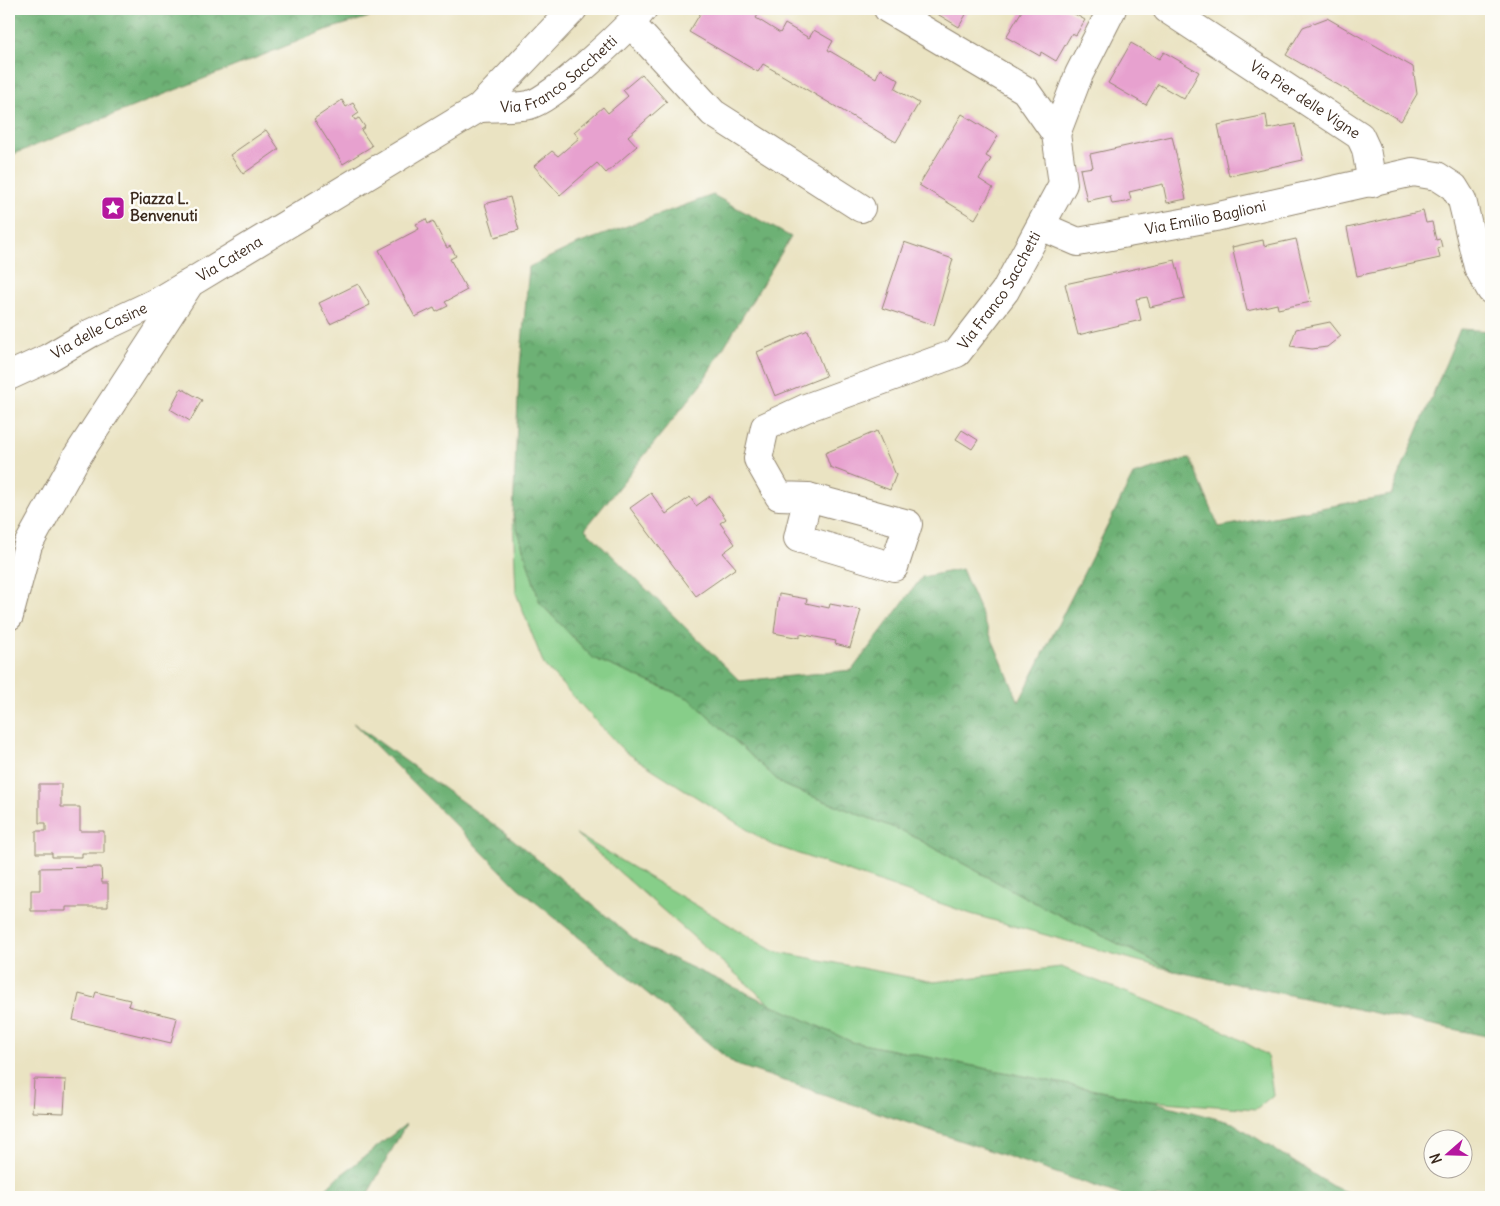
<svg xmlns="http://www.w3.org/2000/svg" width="1500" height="1206" font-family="Delius,sans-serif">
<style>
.green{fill:#87ce89;stroke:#617c54}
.forest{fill:url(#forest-crowns);stroke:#546e4a}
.building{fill:#e7a1cf}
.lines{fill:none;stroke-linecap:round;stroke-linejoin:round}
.minor-casing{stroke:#928670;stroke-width:30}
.minor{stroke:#fff;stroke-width:28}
.labels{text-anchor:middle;stroke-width:5;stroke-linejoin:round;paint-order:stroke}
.street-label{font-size:15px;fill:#3b2a1e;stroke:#fdfcf7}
.poi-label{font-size:15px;font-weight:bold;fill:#3b2a1e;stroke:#fdfcf7;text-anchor:start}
</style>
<defs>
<pattern id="forest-crowns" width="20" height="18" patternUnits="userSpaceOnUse" patternTransform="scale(1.25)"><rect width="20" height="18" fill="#6db175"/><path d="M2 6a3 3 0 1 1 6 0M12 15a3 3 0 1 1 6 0" fill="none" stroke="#5b905f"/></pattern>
</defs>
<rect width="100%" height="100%" fill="#fdfcf7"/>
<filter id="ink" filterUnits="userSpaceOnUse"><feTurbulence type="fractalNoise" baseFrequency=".02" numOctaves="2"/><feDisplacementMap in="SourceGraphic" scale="10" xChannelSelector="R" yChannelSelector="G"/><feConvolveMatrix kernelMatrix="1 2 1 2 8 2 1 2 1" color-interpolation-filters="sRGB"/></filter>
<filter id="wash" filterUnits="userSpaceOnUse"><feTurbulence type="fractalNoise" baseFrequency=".0096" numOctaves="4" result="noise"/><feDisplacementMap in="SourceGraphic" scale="20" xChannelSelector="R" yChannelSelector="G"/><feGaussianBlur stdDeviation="1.12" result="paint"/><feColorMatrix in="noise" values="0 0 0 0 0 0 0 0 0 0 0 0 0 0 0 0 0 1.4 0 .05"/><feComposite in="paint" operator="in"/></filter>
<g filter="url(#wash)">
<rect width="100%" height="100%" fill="#eae3c2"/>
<g class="green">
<polygon points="513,515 540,603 593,658 690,699 783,785 905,832 1043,907 1174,971 971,914 770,844 624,751 544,665 516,593"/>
<polygon points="576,834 773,951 934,982 1061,967 1223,1030 1267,1055 1273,1095 1256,1109 1150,1101 852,1042 770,1004"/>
</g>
<g class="forest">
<polygon points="9,9 396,9 329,29 9,156"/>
<polygon points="713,195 791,237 700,386 585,529 740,681 852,670 922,577 962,569 1019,702 1133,475 1190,458 1219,527 1391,495 1460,329 1491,331 1491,1037 1174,971 1043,907 905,832 783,785 690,699 593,658 540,603 513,515 519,377 529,267 575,245"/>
<polygon points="353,723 504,832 639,943 852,1042 1150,1101 1233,1123 1332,1186 1360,1197 1127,1197 734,1064 517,887"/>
<polygon points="406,1124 366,1197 317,1197 331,1183"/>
</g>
<g id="blocks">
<g class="building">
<polygon points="703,9 758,9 761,10 756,18 780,33 785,24 809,38 814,30 833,41 828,50 876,78 880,69 899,80 895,89 919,103 896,142 763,64 758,72 689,32"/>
<polygon points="929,9 969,9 959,27"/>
<polygon points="1023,9 1066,9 1085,20 1076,35 1072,33 1056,61 1041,52 1040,56 1006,37"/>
<polygon points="1327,18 1413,67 1417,94 1401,121 1286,55 1303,27"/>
<polygon points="1131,43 1159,59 1164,52 1199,72 1184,99 1158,84 1146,105 1108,83"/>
<polygon points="642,74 667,102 628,136 637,146 606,173 597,163 560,195 534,166 552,151 558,156 579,138 574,132 603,107 608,113 621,102 628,96 623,90"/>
<polygon points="342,100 346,107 353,103 359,113 353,117 355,120 359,118 365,127 361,130 372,146 343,164 314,119"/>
<polygon points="962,114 998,136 986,156 991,159 979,179 993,188 975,219 919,185"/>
<polygon points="1266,115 1268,129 1295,124 1303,160 1229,176 1218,125"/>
<polygon points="266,130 279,149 243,174 230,155"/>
<polygon points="1172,136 1186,199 1167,203 1163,184 1129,192 1131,200 1126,202 1112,204 1110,196 1087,201 1080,169 1093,167 1090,154"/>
<polygon points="510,197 519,230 495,237 485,204"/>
<polygon points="1423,211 1426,223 1432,222 1436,240 1440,239 1442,247 1438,249 1440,258 1357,276 1347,228"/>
<polygon points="426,219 428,224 433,221 447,248 450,246 456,256 450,259 467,290 445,302 448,306 436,312 434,308 415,317 379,250 419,229 416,224"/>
<polygon points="1296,239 1311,302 1278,309 1277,304 1247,311 1232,247 1263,240 1264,246"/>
<polygon points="904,242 953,259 934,325 882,308"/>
<polygon points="1175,260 1185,299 1150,307 1147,297 1136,299 1141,320 1078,335 1065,284"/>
<polygon points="358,284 370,305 330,324 319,303"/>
<polygon points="1330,322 1341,336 1327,347 1312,349 1290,346 1296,329"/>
<polygon points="808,330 826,376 775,396 757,352"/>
<polygon points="181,388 202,400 190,421 170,409"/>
<polygon points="962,430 978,440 972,449 956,439"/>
<polygon points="877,431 896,475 890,490 830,467 825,453"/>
<polygon points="651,493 666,514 690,497 696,506 710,496 726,519 720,523 735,544 723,553 736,568 696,596 630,508"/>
<polygon points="779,594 807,599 806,603 829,608 830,604 861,610 850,648 835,644 836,641 800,634 800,638 774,633"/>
<polygon points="39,784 61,784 61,807 80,807 80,831 104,831 104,853 82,853 82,857 52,857 52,853 36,853 36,831 46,831 46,823 39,823"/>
<polygon points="101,867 102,883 108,883 108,907 66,907 66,911 31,911 31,890 40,890 40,868"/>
<polygon points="96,992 130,1000 128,1006 177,1018 171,1043 73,1020 79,994 94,998"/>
<polygon points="34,1079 66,1080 64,1113 32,1112"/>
</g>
</g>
</g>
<g filter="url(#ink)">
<use href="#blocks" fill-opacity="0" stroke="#928670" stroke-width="1"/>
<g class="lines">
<g class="minor-casing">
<g id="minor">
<path id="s1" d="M1167 9 1360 136 1366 149 1372 183"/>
<polyline points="631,24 713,113 861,208"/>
<path id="s2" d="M479 108C495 107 513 108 529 105 552 100 627 29 643 9"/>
<polyline points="1056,134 1079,74 1112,9"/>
<path id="s3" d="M1041 226 1078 242 1215 217 1413 172 1437 176 1454 187 1462 200 1478 267 1491 290"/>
<path id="s4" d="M9 376 48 358 91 333 161 300 186 285"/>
<path id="s5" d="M808 497 779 496 758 459 765 427 806 408 957 353 1005 291 1063 184 1056 134 1025 90 888 9"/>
<polygon points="808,497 908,524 894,567 798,538"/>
<path id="s6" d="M9 616 28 545 76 458 190 283 479 108 573 9"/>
</g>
</g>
<use href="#minor" class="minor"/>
</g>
</g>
<defs>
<g id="sight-square" transform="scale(1.25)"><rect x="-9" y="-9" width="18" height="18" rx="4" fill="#b5179e" stroke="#fdfcf7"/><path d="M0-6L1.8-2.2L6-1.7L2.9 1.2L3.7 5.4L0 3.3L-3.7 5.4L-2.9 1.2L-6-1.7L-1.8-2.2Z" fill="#fff"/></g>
</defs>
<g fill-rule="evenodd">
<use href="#sight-square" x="113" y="208"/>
</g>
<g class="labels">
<g class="street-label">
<text dy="5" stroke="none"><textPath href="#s2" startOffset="90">Via Franco Sacchetti</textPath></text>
<text dy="5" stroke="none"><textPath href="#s1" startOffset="165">Via Pier delle Vigne</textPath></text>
<text dy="5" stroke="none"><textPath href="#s3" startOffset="170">Via Emilio Baglioni</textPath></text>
<text dy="5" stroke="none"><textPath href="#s6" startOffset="428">Via Catena</textPath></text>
<text dy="5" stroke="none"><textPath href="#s5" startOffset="386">Via Franco Sacchetti</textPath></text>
<text dy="5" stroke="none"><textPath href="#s4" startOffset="101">Via delle Casine</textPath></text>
</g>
<g class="poi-label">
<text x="130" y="204">Piazza L.<tspan x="130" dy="17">Benvenuti</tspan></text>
</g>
</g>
<rect width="1500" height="1206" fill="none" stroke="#fdfcf7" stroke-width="30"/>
<g transform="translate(1448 1154) rotate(250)"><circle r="24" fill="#fdfcf7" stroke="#afa8a0"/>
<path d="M0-4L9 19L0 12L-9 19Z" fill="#b5179e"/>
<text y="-8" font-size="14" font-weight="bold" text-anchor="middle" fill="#3b2a1e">N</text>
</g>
</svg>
